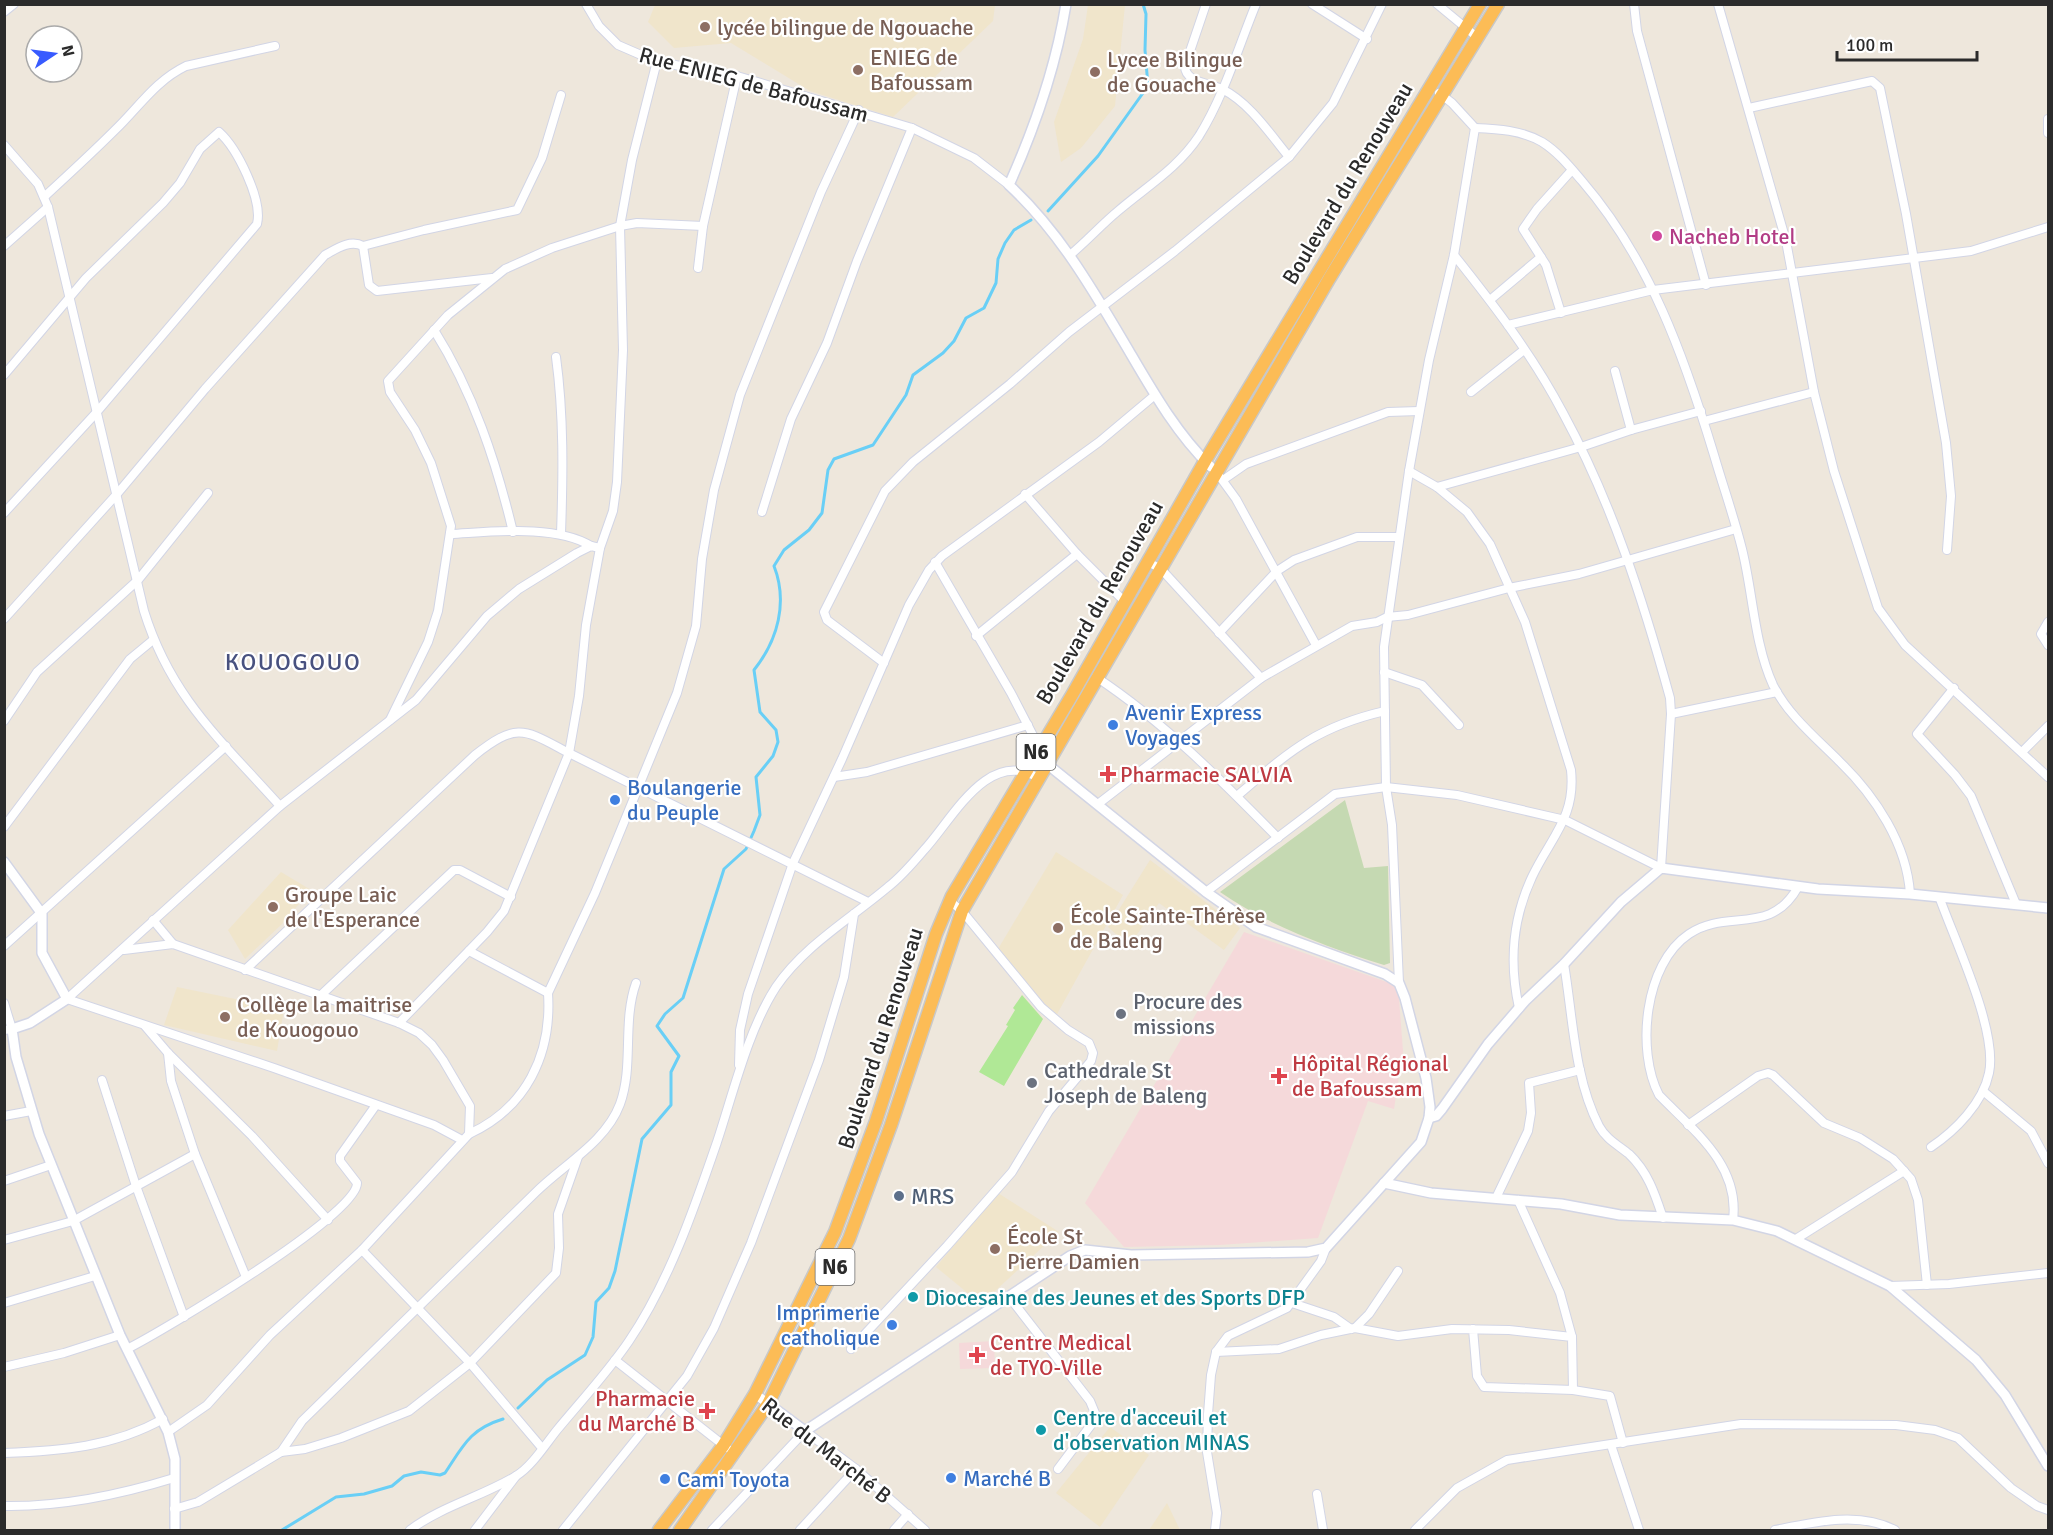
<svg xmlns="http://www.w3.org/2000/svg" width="2053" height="1535" font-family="Signika,sans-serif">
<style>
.education{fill:#f0e5cb}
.medical{fill:#f5d9da}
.green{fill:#b0e896}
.cemetery{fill:#c5d9b2}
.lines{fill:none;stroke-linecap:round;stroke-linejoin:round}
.stream{stroke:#69cff6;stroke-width:3}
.minor-casing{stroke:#d2d5e5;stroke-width:10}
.tertiary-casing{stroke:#d2d5e5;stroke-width:12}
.trunk-casing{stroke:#c8c8c8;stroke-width:15}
.minor{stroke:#fff;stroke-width:8}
.tertiary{stroke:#fff;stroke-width:9}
.trunk{stroke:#fcbc56;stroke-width:12}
.education-dot{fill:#8d6e63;stroke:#fff;stroke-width:2}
.hotel-dot{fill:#d1479c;stroke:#fff;stroke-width:2}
.shop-dot{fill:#3f7fe0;stroke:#fff;stroke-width:2}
.health-dot{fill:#e0444e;stroke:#fff;stroke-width:2}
.worship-dot{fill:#6b7280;stroke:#fff;stroke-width:2}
.service-dot{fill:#5c6f8a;stroke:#fff;stroke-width:2}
.culture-dot{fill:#0f9aa8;stroke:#fff;stroke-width:2}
.labels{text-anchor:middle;stroke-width:4.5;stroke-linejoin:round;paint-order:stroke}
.shield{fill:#fff;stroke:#6b6b6b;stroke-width:1.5}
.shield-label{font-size:21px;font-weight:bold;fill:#2b2b2b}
.education-label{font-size:22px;fill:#785e54;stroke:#fff;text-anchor:start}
.street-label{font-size:22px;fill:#2b2b2b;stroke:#fff}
.hotel-label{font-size:22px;fill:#b23c85;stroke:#fff;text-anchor:start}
.shop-label{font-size:22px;fill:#366cbe;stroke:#fff;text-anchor:start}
.health-label{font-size:22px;fill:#be3a42;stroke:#fff;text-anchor:start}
.worship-label{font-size:22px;fill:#5b616d;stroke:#fff;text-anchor:start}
.service-label{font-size:22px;fill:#4e5e75;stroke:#fff;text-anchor:start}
.culture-label{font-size:22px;fill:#0d838f;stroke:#fff;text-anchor:start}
.neighbourhood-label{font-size:24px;letter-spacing:1.5px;fill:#48517f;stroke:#fff}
</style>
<rect width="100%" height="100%" fill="#eee7dc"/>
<g class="education">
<polygon points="655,5 995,5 993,21 893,117 810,91 731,43 674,48 648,22"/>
<polygon points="1088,5 1125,5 1115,106 1081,148 1061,162 1054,122 1083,39"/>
<polygon points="1056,852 1123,895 1056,1016 1043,1005 998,949"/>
<polygon points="1150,860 1240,928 1224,950 1159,903 1129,946 1108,927"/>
<polygon points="281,872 311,890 282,924 245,959 228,930"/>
<polygon points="177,987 284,1009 277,1051 164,1025"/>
<polygon points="998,1193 1059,1232 981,1304 936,1267"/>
<polygon points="1110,1427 1149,1455 1100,1527 1056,1493"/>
<polygon points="1167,1503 1180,1530 1149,1530"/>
</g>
<g class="medical">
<polygon points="1244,932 1398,986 1403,1051 1394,1109 1368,1101 1318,1238 1220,1245 1124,1247 1085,1203"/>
<polygon points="994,1341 995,1368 960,1369 959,1343"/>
</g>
<polygon class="green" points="1022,995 1043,1019 1004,1086 979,1072 1008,1026 1006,1025 1015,1010 1013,1008"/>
<path class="cemetery" d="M1345 800 1364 868 1388 866 1390 963 1384 965C1328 947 1269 926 1220 892Z"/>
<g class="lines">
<g class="stream">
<polyline points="1048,211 1098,156 1148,86 1145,50 1146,14 1143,4"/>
<path d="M518 1408 547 1380 585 1355 593 1337 596 1302 609 1288 615 1271 642 1139 671 1105V1072L679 1056 657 1026 665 1014 683 998 724 869 746 849 754 831 760 815 756 777 773 756 778 742 776 730 760 712 754 670C778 640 788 602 774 566L784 550 809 530 822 513 828 470 834 459 873 445 906 395 913 375 943 353 954 341 966 318 984 308 996 283 998 259 1005 243 1014 230 1031 220"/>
<path d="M282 1530 336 1497 364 1494 392 1486 404 1476 421 1472 440 1475 445 1473C463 1446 470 1429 503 1419"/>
</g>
<g class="minor-casing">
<g id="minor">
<polyline points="586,4 599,26 618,45 648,58 664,63 737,76 912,128 974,158 1009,185"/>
<path d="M1206 4 1185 66C1185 83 1210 83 1222 89 1250 103 1270 134 1289 157"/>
<polyline points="1312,4 1367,39"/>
<polyline points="1437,4 1478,38"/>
<polyline points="1634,4 1637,31 1706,285"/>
<polyline points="1718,4 1786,241 1814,392 1834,471 1878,608 1905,645 2048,777"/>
<polyline points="4,12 14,4"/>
<polyline points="1749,108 1872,81 1880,88 1906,214 1946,443 1951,496 1947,550"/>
<polyline points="2048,119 2048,133"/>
<path d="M1475 128C1498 129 1521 130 1542 142 1558 152 1570 167 1582 181 1650 260 1684 356 1714 455 1723 486 1734 517 1742 549 1753 593 1754 643 1773 685 1788 715 1816 738 1840 762 1875 796 1907 844 1910 894"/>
<path d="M4 145 38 184 48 207 144 611C171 698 221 740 280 806"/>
<path d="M44 197C68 175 92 153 115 130 139 107 155 81 186 66L275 46"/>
<polyline points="4,246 48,207"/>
<polyline points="363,246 424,230 517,210 542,158 561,95"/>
<path d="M1070 255C1087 241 1101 225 1118 211 1146 187 1178 168 1199 136 1224 96 1238 48 1256 4"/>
<polyline points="698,268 703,226 737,76"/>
<polyline points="1490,300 1541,257"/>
<polyline points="1561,313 1546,265 1523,229 1537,209 1572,170"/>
<polyline points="1508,325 1653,290 1971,251 2048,227"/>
<path d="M434 330C473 392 496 461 513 532"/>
<path d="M556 357C564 416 563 475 561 534"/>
<path d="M4 375 86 278 163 203 180 183 200 149 219 132C237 148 263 200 257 224L96 413 4 513"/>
<polyline points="1471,392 1524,350"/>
<polyline points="1704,421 1814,392"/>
<polyline points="1631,430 1701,411"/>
<path d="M1409 471 1437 487 1467 512 1490 544 1525 622 1571 770C1576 817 1551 837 1532 877 1512 920 1509 962 1519 1008"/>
<polyline points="1220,477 1236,499 1316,645"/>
<polyline points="1223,480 1246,464 1388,412 1419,411"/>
<polyline points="1437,487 1581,447 1631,430 1615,371"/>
<polyline points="1025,494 1077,554 1125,602"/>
<polyline points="762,512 791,419 827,343 857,261 912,128"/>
<path d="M450 534C491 532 556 524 591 546"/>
<polyline points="935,562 1011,693 1039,747"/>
<polyline points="1148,562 1161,569 1261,678"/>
<path d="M4 619 117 494 205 389 325 255C336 249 350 239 363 246L369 285 377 291 492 278"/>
<polyline points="2048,622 2041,634 2048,645"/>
<polyline points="1219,633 1277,571 1294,560 1357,537 1399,537"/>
<polyline points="976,636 1077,554"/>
<polyline points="884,663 827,620 824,612 885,491 913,462 1010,384 1069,332 1175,251 1289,157 1333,103 1382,4"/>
<polyline points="1384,672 1422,685 1459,725"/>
<path d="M1096 677C1164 722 1221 780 1278 838"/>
<polyline points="1954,688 1917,734 1955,775 1971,796 2016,904"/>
<polyline points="1671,714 1777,692"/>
<polyline points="390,720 428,642 438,611 451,526 431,463 415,430 390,392 388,381 448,315 505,269 552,248 620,226 637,223 703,226"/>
<polyline points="4,721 37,672 138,580 208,493"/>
<polyline points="2022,752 2048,726"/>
<polyline points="834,777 867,772 1028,725"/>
<path d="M1237 796C1290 751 1316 727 1385 711"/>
<polyline points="1098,804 1261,678 1352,626 1377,622 1387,617 1408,615 1509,588 1579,574 1736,529"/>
<polyline points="4,827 130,659 153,640"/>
<path d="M1206 892 1335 794 1386 787 1457 795 1565 820 1661 868 1671 714 1670 698C1643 600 1612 503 1563 413 1533 356 1494 305 1454 255"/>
<polyline points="153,920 173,944"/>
<polyline points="4,946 226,746"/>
<polyline points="124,950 173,944 399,1023 419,1033 432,1045 443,1060 470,1106 469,1134 362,1250 270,1335 207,1405 168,1432"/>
<polyline points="469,951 548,993 595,893 677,693 696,626 702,559 714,490 740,395 821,192 859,110"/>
<path d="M1564 964C1573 1017 1574 1078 1599 1126 1606 1139 1618 1145 1629 1154 1648 1172 1655 1194 1663 1218"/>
<path d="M245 970 475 755C518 721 525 730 569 753L868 902"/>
<polyline points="1399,983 1392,825 1386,787 1384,647 1409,471 1429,360 1454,255 1475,128 1452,103 1439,93"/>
<polyline points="319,997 454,870 460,870 511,897"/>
<polyline points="4,1003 12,1029 4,1030"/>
<polyline points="399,1023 487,932 504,911 569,753 579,696 586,625 600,548 613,511 617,482 623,350 620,226 632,160 657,61"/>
<polyline points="145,1026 168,1053 252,1136 328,1220"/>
<polyline points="168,1053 171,1081 195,1154 246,1277"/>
<polyline points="739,1065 740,1030 748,994 793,863 842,759 909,605 929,570 942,556 1099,442 1155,395"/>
<polyline points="102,1080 136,1186 184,1317"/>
<polyline points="1983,1091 2031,1131 2048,1163"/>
<polyline points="4,1116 31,1111"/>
<polyline points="1688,1125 1758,1076 1768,1073 1773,1075 1824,1123 1860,1138 1893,1159 1911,1179 1918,1200 1927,1285"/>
<path d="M469 1134C526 1108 552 1055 548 993"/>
<polyline points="462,1140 434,1125 274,1068 67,999 280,806 416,700 487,616 519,589 577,553 591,546 600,548"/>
<path d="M1931 1147C1955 1131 1983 1103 1989 1073 1998 1031 1955 941 1940 899"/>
<polyline points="4,1181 51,1165"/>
<polyline points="1496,1198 1528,1131 1531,1113 1529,1083 1580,1070"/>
<polyline points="1518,1200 1560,1293 1572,1337"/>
<path d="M1733 1220C1740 1165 1694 1131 1659 1095 1636 1051 1644 964 1689 934 1727 908 1770 937 1798 887"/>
<polyline points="1796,1239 1904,1171"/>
<polyline points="4,1240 73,1221 195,1154"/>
<polyline points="362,1250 470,1363 542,1448"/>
<polyline points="1890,1286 1949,1284 2048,1273"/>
<polyline points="1010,1298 1090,1401 1095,1413 1094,1421 1058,1469"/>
<polyline points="4,1303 95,1276"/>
<polyline points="1292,1303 1334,1317 1351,1329"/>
<polyline points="1355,1328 1369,1314 1398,1271"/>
<path d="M127 1349C161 1332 358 1215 357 1183L340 1161V1156L376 1105"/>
<polyline points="851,1349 947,1246 1012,1172 1049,1111 1091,1061 1093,1053 1089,1043 1068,1030 1041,1007 962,911 950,901"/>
<polyline points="1216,1352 1279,1349 1321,1335 1355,1328 1398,1336 1452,1329 1509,1330 1572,1337 1573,1390 1484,1387 1477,1376 1473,1329"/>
<polyline points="615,1360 727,1448"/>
<polyline points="4,1367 64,1353 120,1335"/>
<polyline points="1573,1390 1610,1396 1623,1443"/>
<polyline points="1611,1445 1639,1530"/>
<polyline points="281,1452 305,1449 341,1438 409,1411 470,1363 556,1273 559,1248 558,1214 578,1157"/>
<path d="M4 1453C61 1451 113 1447 163 1419"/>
<polyline points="1317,1494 1323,1530"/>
<path d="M4 1506C63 1507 119 1495 174 1478"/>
<path d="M174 1509 198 1502 281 1452 302 1421C380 1345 458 1268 536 1192 563 1165 606 1142 620 1104 634 1066 622 1022 636 983"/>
<path d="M410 1530C442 1506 481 1497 516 1476 532 1466 545 1445 557 1430 581 1401 608 1372 629 1341 669 1282 694 1209 717 1142 733 1094 748 1030 776 987 804 946 850 919 888 887 901 877 913 863 924 850 952 820 988 747 1038 778"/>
<polyline points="475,1530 516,1476"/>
<polyline points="563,1530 687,1376 714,1328 751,1243 819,1060 844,977 854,914"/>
<polyline points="712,1530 805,1431 856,1469 925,1530"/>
<polyline points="800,1530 856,1469"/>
<polyline points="894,1530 908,1514"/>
<polyline points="1215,1530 1217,1513 1207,1452 1208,1414 1211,1375 1216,1352 1228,1336 1287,1308 1321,1261 1326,1248"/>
<polyline points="1415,1530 1457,1488 1507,1460 1741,1424 1896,1425 1935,1430 1958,1438 2011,1488 2037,1506 2048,1510"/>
<path d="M1775 1530C1814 1522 1859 1511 1895 1530"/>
</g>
</g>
<g class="tertiary-casing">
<g id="tertiary">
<path d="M1066 4C1056 67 1035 127 1009 185 1060 232 1094 292 1129 351 1153 392 1177 434 1211 467"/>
<polyline points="4,862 42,914 42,953 67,999 30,1023 12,1029 16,1057 39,1134 120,1335 168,1432 175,1459 175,1530"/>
<polyline points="1429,1118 1436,1116 1442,1109 1488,1044 1525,1001 1564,964 1621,902 1661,868 1818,889 1910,894 2048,908"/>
<polyline points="1384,1183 1431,1193 1561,1204 1620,1215 1733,1220 1777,1231 1890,1286 1976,1360 2005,1395 2048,1466"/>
<polyline points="755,1394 805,1431 1070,1256 1085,1250 1131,1255 1308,1252 1326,1248 1421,1142 1429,1118 1430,1107 1426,1078 1405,998 1399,983 1385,974 1256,927 1206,892 1047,764 1039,747"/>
</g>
</g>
<g class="trunk-casing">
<g id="trunk">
<polyline points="659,1530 723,1446 755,1394 835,1232 876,1121 936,934 952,896 1072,695 1205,461 1480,4"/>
<polyline points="680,1530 768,1404 849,1239 891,1125 962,911 1329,279 1498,4"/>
</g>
</g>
<use href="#minor" class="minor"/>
<use href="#tertiary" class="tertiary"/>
<use href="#trunk" class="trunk"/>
</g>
<g class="education-dot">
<circle cx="705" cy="27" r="6"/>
<circle cx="858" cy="70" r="6"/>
<circle cx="1095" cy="72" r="6"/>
<circle cx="273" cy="907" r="6"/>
<circle cx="1058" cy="928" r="6"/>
<circle cx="225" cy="1017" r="6"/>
<circle cx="995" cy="1249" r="6"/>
</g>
<circle class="hotel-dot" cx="1657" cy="236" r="6"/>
<g class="shop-dot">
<circle cx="1113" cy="725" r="6"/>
<circle cx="615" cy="800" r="6"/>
<circle cx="892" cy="1325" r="6"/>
<circle cx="951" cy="1478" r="6"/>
<circle cx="665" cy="1479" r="6"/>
</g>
<g class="health-dot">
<path d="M1105 765h6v6h6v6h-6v6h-6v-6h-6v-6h6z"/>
<path d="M1276 1067h6v6h6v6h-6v6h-6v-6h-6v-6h6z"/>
<path d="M974 1346h6v6h6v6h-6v6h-6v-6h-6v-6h6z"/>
<path d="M704 1402h6v6h6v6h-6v6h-6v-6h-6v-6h6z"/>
</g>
<g class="worship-dot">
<circle cx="1121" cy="1014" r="6"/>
<circle cx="1032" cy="1083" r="6"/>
</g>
<circle class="service-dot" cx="899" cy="1196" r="6"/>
<g class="culture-dot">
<circle cx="913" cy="1297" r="6"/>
<circle cx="1041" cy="1430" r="6"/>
</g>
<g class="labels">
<g class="shield">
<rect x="1016.5" y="734" width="39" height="36" rx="4.5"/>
<rect x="815.5" y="1249" width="39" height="36" rx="4.5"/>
</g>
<g class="shield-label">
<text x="1036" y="759">N6</text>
<text x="835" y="1274">N6</text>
</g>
<g class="education-label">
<text x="717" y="35">lycée bilingue de Ngouache</text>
<text x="870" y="65">ENIEG de<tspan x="870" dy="25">Bafoussam</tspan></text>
<text x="1107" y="67">Lycee Bilingue<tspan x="1107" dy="25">de Gouache</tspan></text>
<text x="285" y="902">Groupe Laic<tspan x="285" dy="25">de l'Esperance</tspan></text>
<text x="1070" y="923">École Sainte-Thérèse<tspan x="1070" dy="25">de Baleng</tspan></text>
<text x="237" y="1012">Collège la maitrise<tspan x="237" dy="25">de Kouogouo</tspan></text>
<text x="1007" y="1244">École St<tspan x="1007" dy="25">Pierre Damien</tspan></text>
</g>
<g class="street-label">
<text transform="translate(754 84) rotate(15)" y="8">Rue ENIEG de Bafoussam</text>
<text transform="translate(1347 183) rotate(-59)" y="8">Boulevard du Renouveau</text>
<text transform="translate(1099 602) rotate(-60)" y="8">Boulevard du Renouveau</text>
<text transform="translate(880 1038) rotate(-72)" y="8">Boulevard du Renouveau</text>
<text transform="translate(827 1450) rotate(38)" y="8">Rue du Marché B</text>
</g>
<g class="hotel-label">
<text x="1669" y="244">Nacheb Hotel</text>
</g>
<g class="shop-label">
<text x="1125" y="720">Avenir Express<tspan x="1125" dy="25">Voyages</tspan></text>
<text x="627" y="795">Boulangerie<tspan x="627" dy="25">du Peuple</tspan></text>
<text x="880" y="1320" text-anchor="end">Imprimerie<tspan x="880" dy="25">catholique</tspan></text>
<text x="963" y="1486">Marché B</text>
<text x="677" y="1487">Cami Toyota</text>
</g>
<g class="health-label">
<text x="1120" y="782">Pharmacie SALVIA</text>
<text x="1292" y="1071">Hôpital Régional<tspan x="1292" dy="25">de Bafoussam</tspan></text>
<text x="990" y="1350">Centre Medical<tspan x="990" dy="25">de TYO-Ville</tspan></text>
<text x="695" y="1406" text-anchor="end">Pharmacie<tspan x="695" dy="25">du Marché B</tspan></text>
</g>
<g class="worship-label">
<text x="1133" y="1009">Procure des<tspan x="1133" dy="25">missions</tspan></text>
<text x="1044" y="1078">Cathedrale St<tspan x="1044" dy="25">Joseph de Baleng</tspan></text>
</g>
<g class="service-label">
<text x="911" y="1204">MRS</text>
</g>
<g class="culture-label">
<text x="925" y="1305">Diocesaine des Jeunes et des Sports DFP</text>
<text x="1053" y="1425">Centre d'acceuil et<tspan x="1053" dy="25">d'observation MINAS</tspan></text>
</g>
<g class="neighbourhood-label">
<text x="293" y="670">KOUOGOUO</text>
</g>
</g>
<rect width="2053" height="1535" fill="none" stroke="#2b2b2b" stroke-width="12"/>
<g transform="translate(54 54) rotate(77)"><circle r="28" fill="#ffffff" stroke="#aaaaaa" stroke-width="1.5"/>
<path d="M0-4.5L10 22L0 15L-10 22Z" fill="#385bff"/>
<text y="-9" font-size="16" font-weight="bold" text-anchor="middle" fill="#2b2b2b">N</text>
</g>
<path d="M1837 51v9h140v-9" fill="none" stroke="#2b2b2b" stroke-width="3"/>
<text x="1846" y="51" font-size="18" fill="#2b2b2b" stroke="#ffffff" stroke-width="4.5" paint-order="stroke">100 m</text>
</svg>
